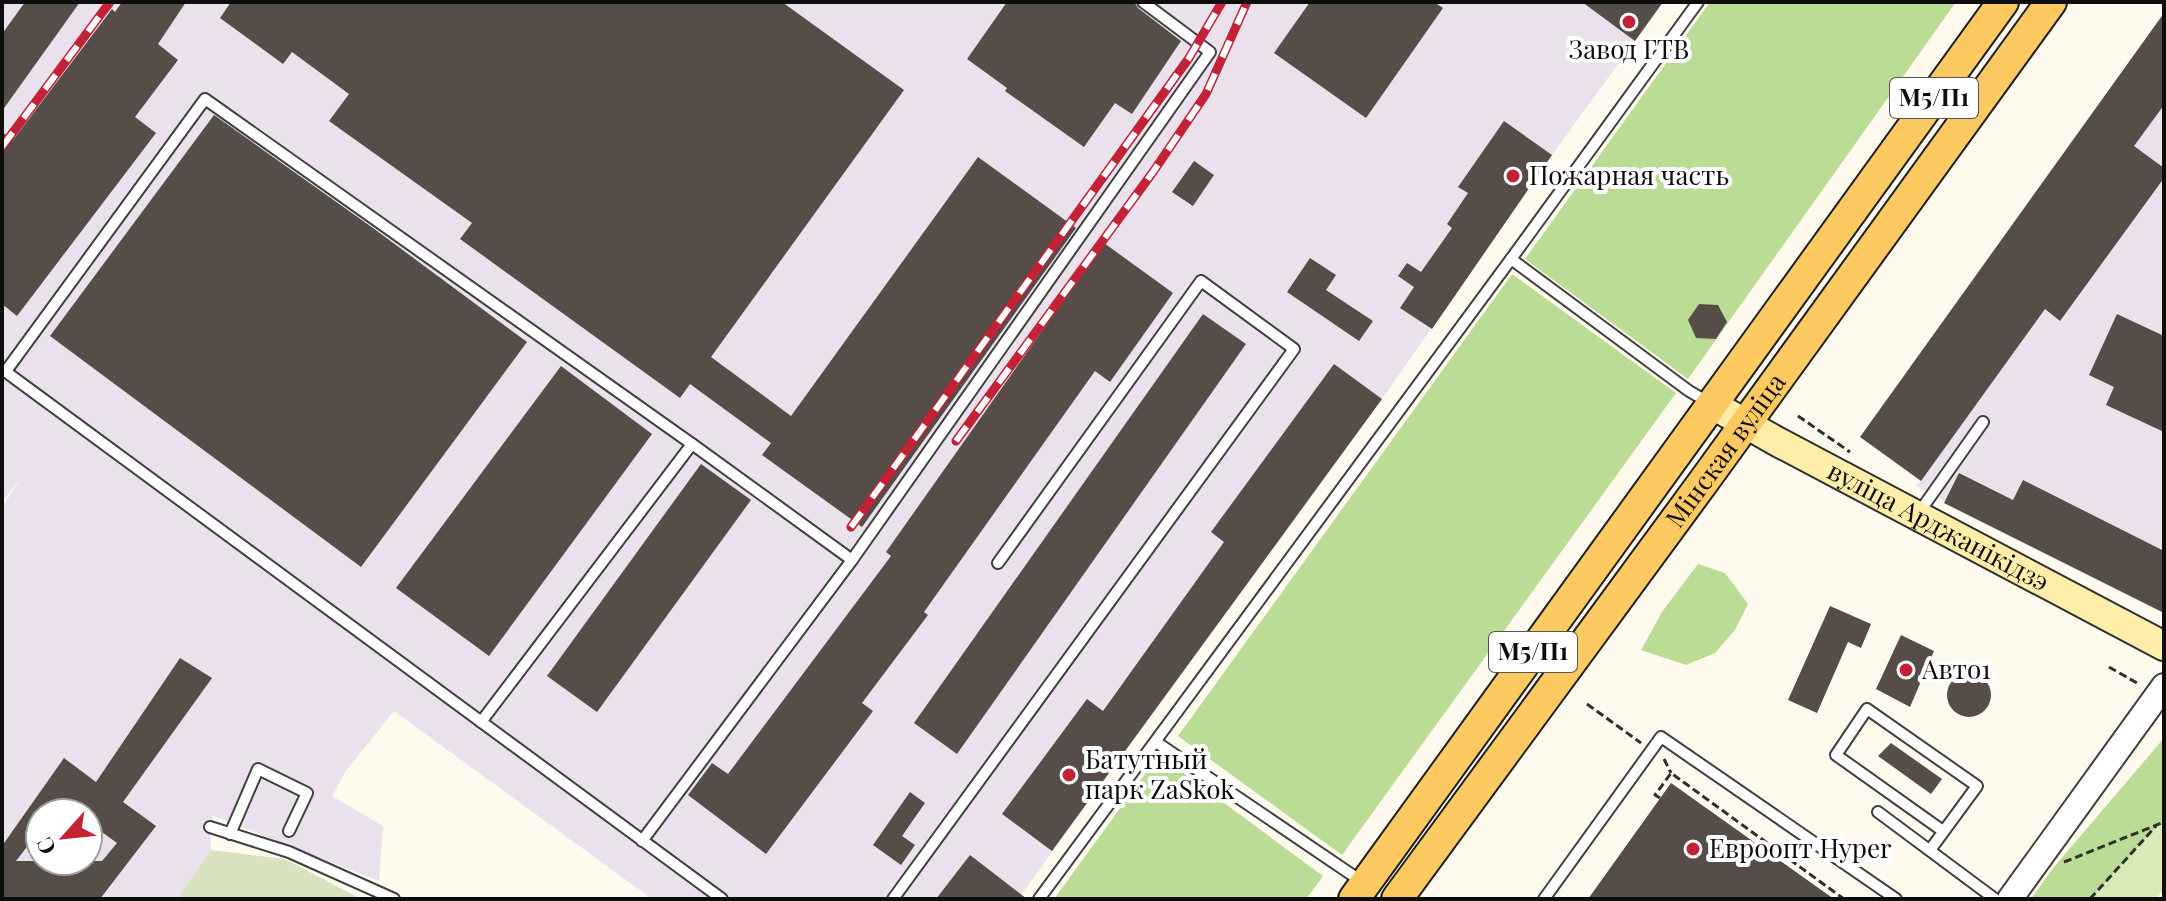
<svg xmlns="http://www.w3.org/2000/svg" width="2166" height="901" font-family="'Playfair Display',serif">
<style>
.industrial{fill:#eae1ec;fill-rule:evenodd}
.green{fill:#d6ebb6}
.forest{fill:#bbdc95}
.cemetery{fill:#d9e2be}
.building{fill:#564d49;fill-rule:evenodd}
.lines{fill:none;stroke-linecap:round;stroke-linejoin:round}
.service-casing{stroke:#404040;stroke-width:14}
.tertiary-casing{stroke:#404040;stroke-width:28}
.secondary-casing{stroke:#2f2f2f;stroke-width:32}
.primary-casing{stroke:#1e1e1e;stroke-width:34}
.path{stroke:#2f2f2f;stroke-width:3;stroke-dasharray:8 4;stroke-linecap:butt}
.service{stroke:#fff;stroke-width:10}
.tertiary{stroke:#fff;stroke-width:24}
.secondary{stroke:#ffeea9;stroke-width:28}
.primary{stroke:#fcca60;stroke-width:30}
.rail-casing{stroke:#c22136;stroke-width:9}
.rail{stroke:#fff;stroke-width:6;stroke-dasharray:18;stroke-linecap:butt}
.poi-dot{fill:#c22136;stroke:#fff;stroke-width:3}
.labels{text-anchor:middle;stroke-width:8;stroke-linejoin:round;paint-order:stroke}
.shield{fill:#fff;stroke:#565656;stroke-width:2}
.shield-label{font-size:24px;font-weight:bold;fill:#0d0d0d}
.poi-label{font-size:26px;fill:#0d0d0d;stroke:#fff;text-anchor:start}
.street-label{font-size:26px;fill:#0d0d0d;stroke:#fff}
</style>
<rect width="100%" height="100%" fill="#fffaee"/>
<g class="industrial">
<path d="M2 2H1663L1552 155 1382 399 1018 899H652L394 711 345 772 332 796 383 826 379 881 214 816 210 827 211 850 177 899H2V508L20 479 2 502ZM40 813H88V861H40Z"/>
<polygon points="2158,22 2164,26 2164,613 1916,486 1921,481 1974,279"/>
</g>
<polygon class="green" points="2164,822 2164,889 2156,899 2090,899 2159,823"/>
<g class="forest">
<polygon points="1710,2 1956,2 1688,379 1525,259"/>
<polygon points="1512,274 1676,393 1342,855 1178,736"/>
<polygon points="1698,564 1725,573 1748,604 1735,630 1715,653 1686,665 1641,650 1662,612"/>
<polygon points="2164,738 2164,822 2159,824 2090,899 2031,899 2054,867"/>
<polygon points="1159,755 1323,876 1306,899 1054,899"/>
</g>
<polygon class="cemetery" points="211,850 285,859 361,899 177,899"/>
<g class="building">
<polygon points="25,2 80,2 2,111 2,34"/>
<polygon points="122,2 186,2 158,44 178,60 135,117 156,133 17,316 2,304 2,132 13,140 112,9 115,12"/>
<polygon points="231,2 782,2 904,90 711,357 791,416 978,157 1076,228 862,527 762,455 771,443 690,384 680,398 460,239 472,223 329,121 349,94 292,52 283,64 220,18"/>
<polygon points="1007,2 1134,2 1138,8 1181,41 1132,114 1115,103 1084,147 1005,91 1007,88 967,59"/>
<polygon points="1310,2 1434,2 1443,8 1366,118 1274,53"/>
<polygon points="1582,2 1663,2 1635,41"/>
<polygon points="2164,13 2164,105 2134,146 2164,168 2164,178 2060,321 2045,309 1921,481 1860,437"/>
<polygon points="214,115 373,228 527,342 361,567 50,336"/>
<polygon points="1504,121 1552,155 1432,329 1400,308 1414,287 1398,276 1407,263 1421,272 1452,228 1447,224 1468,193 1458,187"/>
<polygon points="1194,161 1214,175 1193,206 1172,192"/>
<polygon points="1104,243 1173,293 1110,382 1095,371 924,612 928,615 862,703 873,711 766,854 688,795 712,763 728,774 891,556 886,552"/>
<polygon points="1310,258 1336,275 1326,290 1373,321 1359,341 1287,292"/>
<polygon points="1699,304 1718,305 1727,322 1716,339 1696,338 1688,320"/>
<polygon points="1203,314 1246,344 957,754 914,723"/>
<polygon points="2117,314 2164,336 2164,432 2106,405 2114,387 2089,375"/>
<polygon points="1334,364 1382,399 1052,851 1002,814 1087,699 1103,711 1224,542 1211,532"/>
<polygon points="561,366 652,434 489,656 396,588"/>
<polygon points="701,464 751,500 597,712 547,676"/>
<polygon points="1959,473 2013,500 2023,480 2164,551 2164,613 1944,503"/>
<polygon points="1830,606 1871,624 1861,648 1848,642 1817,713 1788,700"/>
<polygon points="1901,635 1934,651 1910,707 1876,689"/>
<path d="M180 658 212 678 123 802 156 826 100 899H2V846L64 758 96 782ZM61 802 76 813H88V822L117 843 102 861H16L40 830V813H53Z"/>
<circle cx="1969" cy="695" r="22"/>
<polygon points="1891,743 1942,779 1931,794 1878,756"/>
<polygon points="1671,783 1834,899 1588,899"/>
<polygon points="910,792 925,803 902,836 915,845 901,865 873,845"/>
<polygon points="970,855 1027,899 936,899"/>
</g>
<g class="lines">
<g class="service-casing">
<g id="service">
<polyline points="1511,259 1698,2"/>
<polyline points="2,369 722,899"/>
<polyline points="6,371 205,99 692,444 481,722"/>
<polyline points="1918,514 1983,422"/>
<polyline points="852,560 1210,52 1143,2"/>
<polyline points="1156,742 1364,883"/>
<polyline points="1878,812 1995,899"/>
<polyline points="210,827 289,852 394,899"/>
<polyline points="230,834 258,769 307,793 289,831"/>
<polyline points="642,841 852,560 692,444"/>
<polyline points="1930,850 1977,786 1867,709 1836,755 1943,831"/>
<polyline points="893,899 1294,349 1201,281 998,563"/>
<polyline points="1039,899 1511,259 1689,391 1708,402"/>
<polyline points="1544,899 1661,737 1896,899"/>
</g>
</g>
<g class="tertiary-casing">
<polyline id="tertiary" points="2010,899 2164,686"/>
</g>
<g class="secondary-casing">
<g id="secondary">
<path id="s1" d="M1713 405 1778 442 2164 646"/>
</g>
</g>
<g class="primary-casing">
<g id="primary">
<polyline points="1354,899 2003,2"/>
<path id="s2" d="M1397 899 1704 481 2051 2"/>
</g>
</g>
<g class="path">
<polyline points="1798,416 1850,452"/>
<polyline points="2109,667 2137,683"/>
<polyline points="1587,704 1641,743"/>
<polyline points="1664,759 1671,773"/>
<polyline points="1660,798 1655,795 1671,773 1844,899"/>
<polyline points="2064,862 2164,822"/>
<polyline points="2090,899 2156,826"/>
</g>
<use href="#service" class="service"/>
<use href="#tertiary" class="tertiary"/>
<use href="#secondary" class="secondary"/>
<use href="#primary" class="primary"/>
<g class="rail-casing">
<g id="rail">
<polyline points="2,147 110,2"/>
<polyline points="956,441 1153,172 1206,94 1247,2"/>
<polyline points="851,527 1189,58 1222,2"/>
</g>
</g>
<use href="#rail" class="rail"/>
</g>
<g class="poi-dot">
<circle cx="1629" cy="22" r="8"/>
<circle cx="1513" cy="176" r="8"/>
<circle cx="1906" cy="670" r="8"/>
<circle cx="1069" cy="775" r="8"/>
<circle cx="1693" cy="849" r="8"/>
</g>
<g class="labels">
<g class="shield">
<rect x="1890" y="78" width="88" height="40" rx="6"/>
<rect x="1489" y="632" width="88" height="40" rx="6"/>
</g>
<g class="shield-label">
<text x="1934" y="106">М5/П1</text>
<text x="1533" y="660">М5/П1</text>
</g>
<g class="poi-label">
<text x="1629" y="59" text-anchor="middle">Завод ГТВ</text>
<text x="1529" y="185">Пожарная часть</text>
<text x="1922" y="679">Авто1</text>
<text x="1085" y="769">Батутный<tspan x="1085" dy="30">парк ZaSkok</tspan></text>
<text x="1709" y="858">Евроопт Hyper</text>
</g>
<g class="street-label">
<text dy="9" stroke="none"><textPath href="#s2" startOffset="556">Мінская вуліца</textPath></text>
<text dy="9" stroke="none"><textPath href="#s1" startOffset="256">вуліца Арджанікідзэ</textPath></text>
</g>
</g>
<rect width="2166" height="901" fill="none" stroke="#0d0d0d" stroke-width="8"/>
<g transform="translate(64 837) rotate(243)"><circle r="38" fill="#ffffff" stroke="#9e9e9e" stroke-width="2"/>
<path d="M0-6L14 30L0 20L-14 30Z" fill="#c22136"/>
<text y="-12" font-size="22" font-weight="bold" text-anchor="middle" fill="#0d0d0d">С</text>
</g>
</svg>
